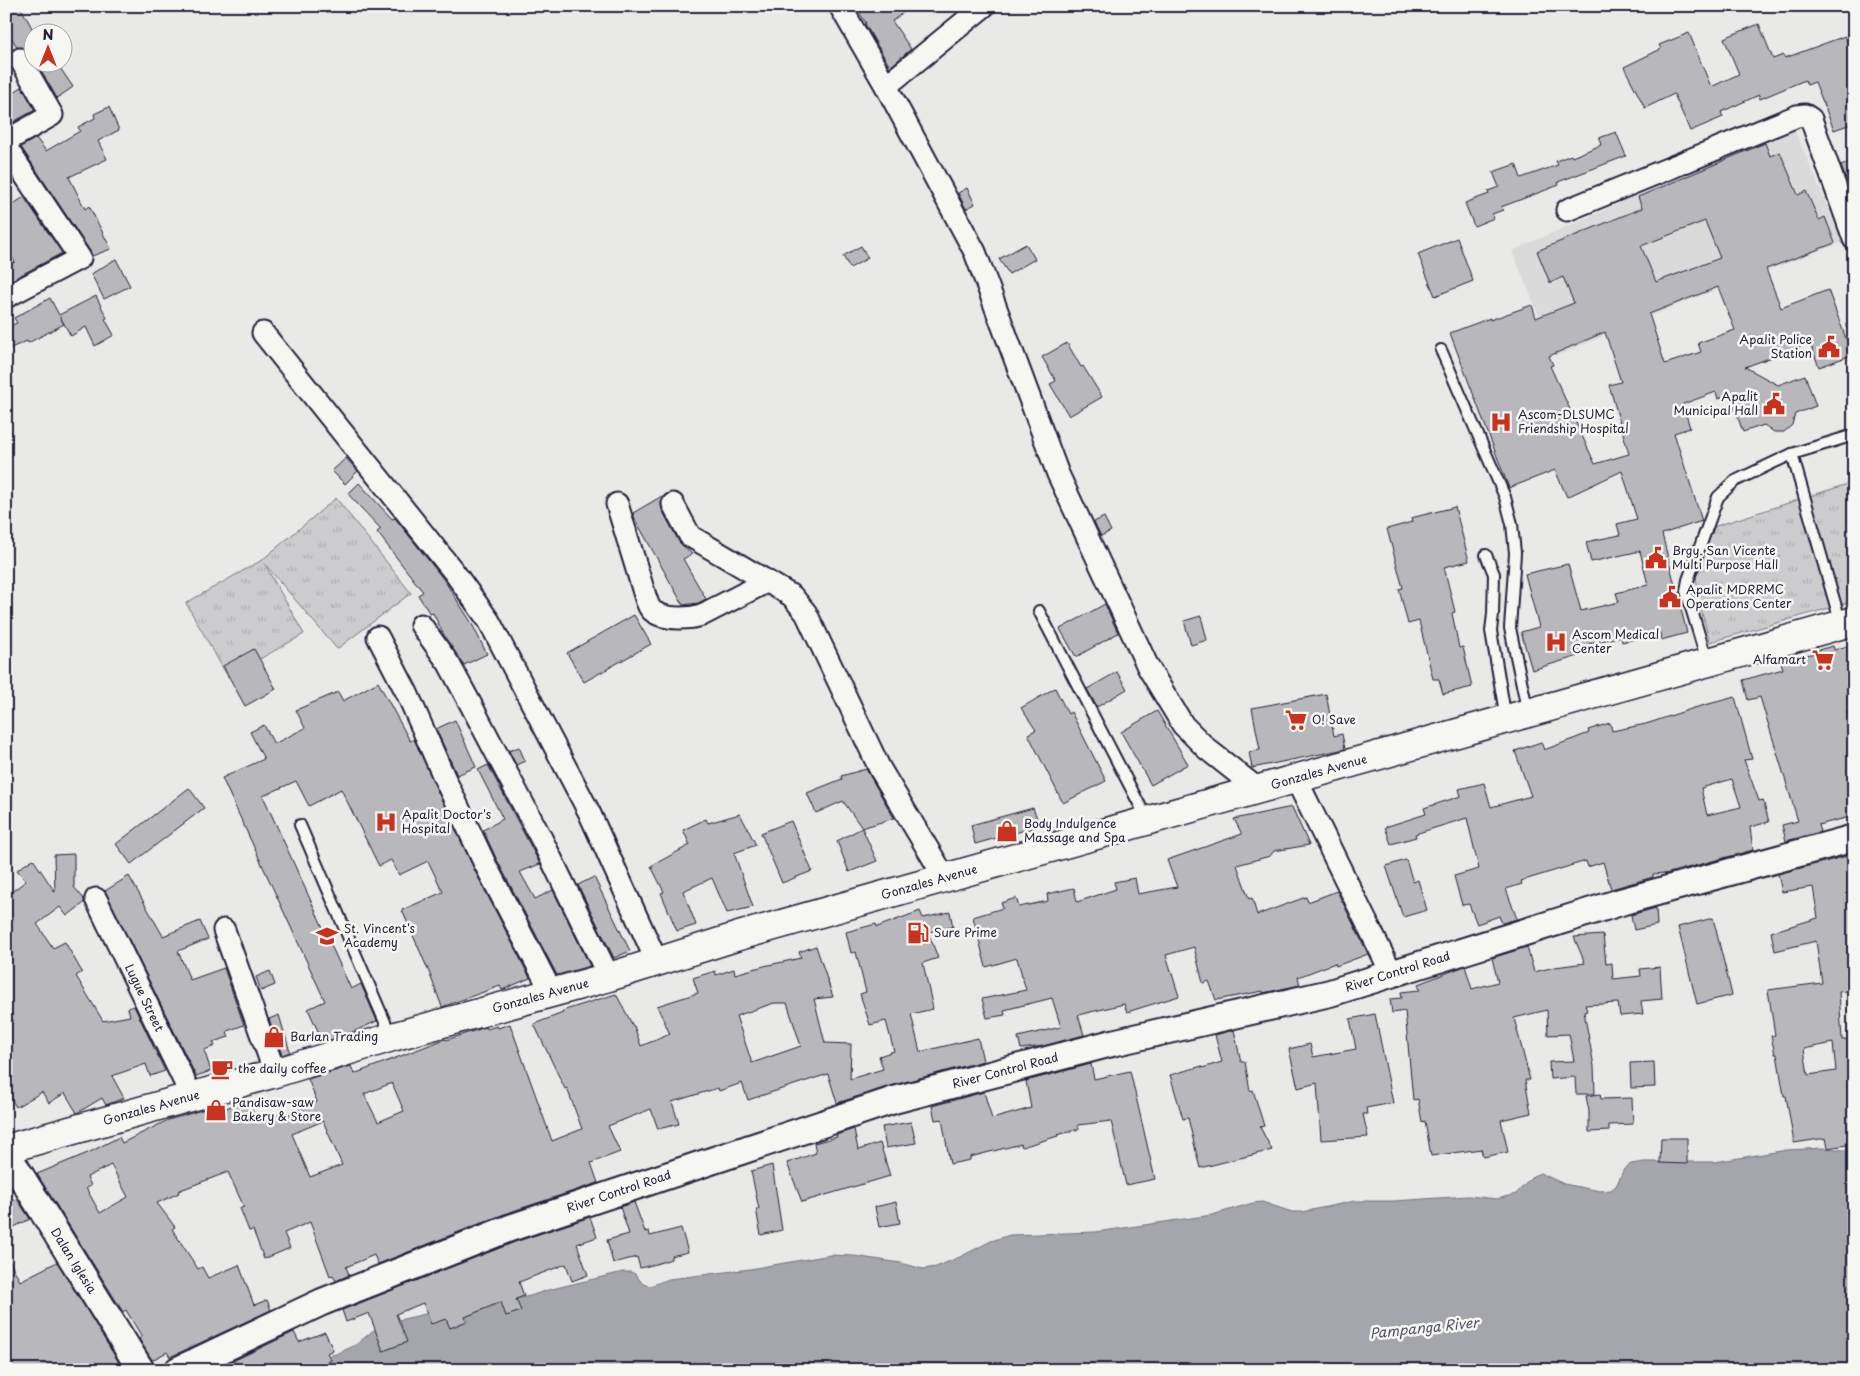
<svg xmlns="http://www.w3.org/2000/svg" width="1860" height="1376" font-family="'Playpen Sans',sans-serif">
<style>
.built{fill:#dadada}
.park{fill:url(#park-tufts);stroke:#777784}
.water{fill:#a5a5ac;stroke:#71717f}
.building{fill:#b8b8bc;stroke:#22223b;fill-rule:evenodd}
.lines{fill:none;stroke-linecap:round;stroke-linejoin:round}
.service-casing{stroke:#22223b;stroke-width:14}
.minor-casing{stroke:#22223b;stroke-width:25}
.tertiary-casing{stroke:#22223b;stroke-width:30}
.secondary-casing{stroke:#22223b;stroke-width:31}
.service{stroke:#f6f6f2;stroke-width:10}
.minor{stroke:#f6f6f2;stroke-width:21}
.tertiary{stroke:#f6f6f2;stroke-width:26}
.secondary{stroke:#f6f6f2;stroke-width:28}
.labels{text-anchor:middle;stroke-width:5;stroke-linejoin:round;paint-order:stroke}
.poi-label{font-size:12px;fill:#22223b;stroke:#f6f6f2;text-anchor:start}
.street-label{font-size:12px;fill:#22223b;stroke:#f6f6f2}
.water-label{font-size:14px;font-style:italic;fill:#565668;stroke:#f6f6f2}
</style>
<defs>
<pattern id="park-tufts" width="24" height="20" patternUnits="userSpaceOnUse" patternTransform="scale(1.25)"><rect width="24" height="20" fill="#ccccce"/><path d="M3 7l-1-3M5 7V3M7 7l1-3M15 17l-1-3M17 17v-4M19 17l1-3" fill="none" stroke="#afafb2"/></pattern>
</defs>
<rect width="100%" height="100%" fill="#e9e9e7"/>
<filter id="ink" filterUnits="userSpaceOnUse"><feTurbulence type="fractalNoise" baseFrequency=".02" numOctaves="2"/><feDisplacementMap in="SourceGraphic" scale="10" xChannelSelector="R" yChannelSelector="G"/><feConvolveMatrix kernelMatrix="1 2 1 2 8 2 1 2 1" color-interpolation-filters="sRGB"/></filter>
<g filter="url(#ink)">
<polygon class="built" points="1793,126 1843,242 1694,298 1556,356 1512,251"/>
<g class="park">
<polygon points="1854,482 1854,601 1710,642 1699,603 1696,576 1713,527"/>
<polygon points="336,498 411,593 337,649 264,563 304,634 228,677 186,603 262,560"/>
</g>
<polygon class="water" points="1823,1148 1854,1151 1854,1370 264,1370 336,1354 354,1346 378,1327 390,1322 452,1308 489,1305 530,1296 548,1290 623,1272 631,1272 635,1274 643,1284 650,1286 669,1279 750,1269 831,1255 854,1256 901,1263 923,1269 936,1267 962,1256 991,1241 1010,1235 1096,1232 1212,1215 1253,1203 1262,1202 1292,1212 1302,1212 1355,1201 1394,1201 1468,1196 1497,1199 1516,1194 1533,1176 1540,1173 1564,1184 1600,1191 1611,1190 1616,1186 1624,1169 1631,1164 1644,1162 1715,1162 1787,1150"/>
<g class="building">
<polygon points="6,6 20,6 32,28 32,56 26,48 17,47 6,28"/>
<polygon points="855,6 912,6 892,21 911,49 890,67 865,24 866,23"/>
<polygon points="1759,24 1773,59 1783,55 1785,58 1845,36 1854,61 1854,123 1834,130 1815,82 1807,85 1805,80 1760,99 1759,95 1721,112 1723,117 1690,131 1674,94 1645,108 1624,67 1661,49 1659,45 1689,33 1711,87 1739,74 1724,38"/>
<polygon points="36,62 56,62 73,87 57,98"/>
<polygon points="22,87 35,110 6,126 6,97"/>
<polygon points="109,107 119,130 98,141 107,159 69,177 85,209 89,206 111,249 92,256 90,251 21,147 36,138 46,151 80,131 78,127 95,118 94,114"/>
<polygon points="1616,132 1626,156 1558,182 1559,185 1501,207 1503,210 1492,214 1494,218 1474,226 1465,203 1489,194 1488,191 1499,187 1493,172 1516,164 1521,178 1558,165 1556,161 1571,155 1572,157 1601,145 1599,138"/>
<path d="M1765 143 1770 156 1780 152 1798 195 1806 191 1819 220 1825 217 1835 243 1766 269 1781 308 1828 290 1852 355 1819 367 1810 343 1745 367 1778 385 1805 375 1816 406 1795 414 1792 425 1784 432H1774L1764 425 1743 432 1730 395 1718 399 1716 392 1683 404 1690 428 1674 433 1702 521 1662 534 1687 633 1661 640 1660 633 1622 642 1621 636 1589 644 1592 652 1532 670 1521 632 1539 627 1525 574 1568 564 1581 611 1619 602 1616 593 1648 585 1640 551 1591 562 1586 542 1620 535 1617 524 1637 519 1622 471 1567 497 1555 470 1509 488 1450 333 1490 318V320L1532 305 1536 318 1574 303 1563 277 1550 283 1537 251 1642 208 1638 197ZM1705 221 1720 258 1656 282 1641 246ZM1718 287 1735 330 1698 343 1701 352 1665 364 1649 314ZM1605 332 1621 382 1609 385 1629 454 1595 464 1550 366 1553 365 1549 356Z"/>
<polygon points="1854,161 1854,201 1841,166"/>
<polygon points="967,188 975,204 966,209 958,193"/>
<polygon points="24,197 62,253 6,283 6,265 15,262 6,247 6,209"/>
<polygon points="1457,238 1473,281 1435,296 1418,254"/>
<polygon points="1026,244 1035,259 1009,274 999,259"/>
<polygon points="861,246 868,258 850,268 843,256"/>
<polygon points="116,259 130,286 104,299 91,274"/>
<polygon points="96,296 107,318 105,319 114,335 95,346 86,327 71,336 60,317 64,324 28,343 27,341 6,350 6,327 17,323 14,318 50,298 59,315"/>
<polygon points="1067,343 1081,367 1083,366 1102,397 1069,416 1050,384 1056,381 1042,357"/>
<polygon points="346,458 358,471 345,484 332,471"/>
<polygon points="359,483 392,519 395,518 444,580 471,622 487,654 464,665 446,639 433,613 430,614 418,595 423,592 377,532 381,529 348,494"/>
<polygon points="662,496 661,504 662,510 679,542 692,554 683,559 706,599 698,603 683,605 635,519 633,513"/>
<polygon points="1455,507 1469,561 1444,567 1455,612 1452,613 1459,648 1463,647 1472,687 1443,694 1439,679 1433,679 1419,621 1408,624 1399,589 1403,588 1387,529 1412,522 1411,518"/>
<polygon points="1104,517 1111,531 1101,536 1094,522"/>
<polygon points="1105,604 1118,633 1076,657 1060,629"/>
<polygon points="634,615 651,644 584,682 567,653"/>
<polygon points="1201,616 1207,640 1191,645 1184,621"/>
<polygon points="1854,644 1854,699 1848,701 1850,711 1847,712 1854,741 1854,816 1818,825 1820,832 1786,841 1782,825 1798,821 1760,697 1748,700 1743,680 1783,669 1781,662 1818,652 1818,650 1833,646 1834,650"/>
<polygon points="254,649 276,689 245,706 223,666"/>
<polygon points="1117,672 1127,689 1097,707 1087,689"/>
<polygon points="378,682 410,741 414,739 474,869 530,978 502,990 500,986 442,1007 429,972 402,910 443,892 428,861 399,875 391,860 379,866 341,789 309,806 296,781 263,796 351,989 361,984 377,1021 346,1035 323,1042 308,1009 325,1001 222,778 264,759 250,732 264,725 274,744 305,728 296,710 338,692 343,701"/>
<polygon points="1055,688 1068,714 1071,712 1106,781 1063,803 1028,734 1036,730 1021,708"/>
<polygon points="1326,694 1334,736 1342,734 1345,749 1252,768 1249,752 1260,750 1252,708"/>
<path d="M1735 697 1752 759 1744 760 1759 801 1763 800 1769 822 1750 827 1753 850 1665 874 1664 873 1653 874V877L1611 889 1603 862 1588 867 1586 861 1521 881 1522 884 1506 889 1517 919 1502 923 1499 916 1477 924 1469 904 1462 905 1454 876 1479 869 1467 818 1415 834 1416 837 1391 844 1385 827 1426 814 1424 808 1461 796 1459 789 1484 783 1491 807 1531 796 1515 751 1541 742 1544 750 1589 733 1588 730 1610 723 1612 731 1646 724 1694 708ZM1732 779 1741 807 1707 815 1701 788Z"/>
<polygon points="1157,711 1188,764 1151,785 1121,732"/>
<polygon points="455,720 476,767 457,775 436,729"/>
<polygon points="519,747 525,761 516,765 509,751"/>
<polygon points="488,765 540,864 520,872 535,899 553,890 590,966 557,975 496,858 483,830 503,819 478,770"/>
<polygon points="866,769 894,818 862,828 843,801 816,813 807,793 842,779 841,776"/>
<polygon points="189,788 204,808 131,864 116,844"/>
<polygon points="1292,807 1309,845 1274,851 1270,856 1237,865 1249,899 1252,898 1257,915 1306,897 1308,902 1337,891 1368,954 1336,966 1335,963 1298,977 1300,985 1263,993 1263,991 1216,1000 1209,981 1203,983 1194,947 1166,955 1179,996 1127,1012 1124,1004 1078,1015 1084,1035 1043,1046 1021,1049 1018,1037 1061,1027 1052,998 1004,1010 1005,1015 987,1018 982,999 1026,990 1017,958 986,967 973,917 1003,908 1001,903 1016,898 1019,907 1048,901 1047,894 1074,888 1077,902 1116,889 1114,882 1135,878 1138,894 1177,887 1167,860 1242,834 1234,819"/>
<polygon points="1033,808 1040,826 975,844 971,825"/>
<polygon points="740,814 756,845 734,853 753,907 727,913 712,878 683,891 696,925 677,931 661,893 664,892 651,866 690,845 683,830 706,819 708,823"/>
<polygon points="791,821 812,871 782,883 761,833"/>
<polygon points="862,828 877,861 849,872 837,841"/>
<polygon points="74,854 74,887 84,899 84,903 67,916 60,907 37,924 53,948 65,942 82,972 76,976 103,1021 130,1016 128,1008 134,1006 165,1071 150,1076 146,1064 112,1076 124,1098 106,1105 102,1098 77,1113 65,1093 49,1103 42,1092 16,1107 6,1091 6,896 26,881 17,870 33,859 55,892 54,855"/>
<path d="M1847 856 1854 885V990L1839 992 1842 1040 1850 1039 1851 1047 1854 1046V1141H1846L1847 1145 1828 1148 1826 1138 1794 1143 1786 1096H1784L1777 1054H1775L1771 1036 1775 1035 1768 990 1822 983 1816 941 1775 951 1771 932 1818 918 1813 887 1782 892 1778 874ZM1833 1043 1836 1071 1808 1075 1804 1049Z"/>
<polygon points="1406,860 1413,882 1418,880 1427,910 1403,917 1386,866"/>
<polygon points="129,876 163,936 200,921 208,939 178,951 190,980 224,968 244,1025 227,1031 229,1037 213,1042 215,1046 204,1050 211,1071 196,1076 105,891"/>
<polygon points="594,877 630,951 614,958 578,885"/>
<polygon points="1656,908 1657,925 1634,930 1631,915"/>
<path d="M920 911 923 918 950 912 953 927 928 932 938 958 923 963 933 1009 911 1014 920 1052 978 1038 983 1061 890 1086 837 1103 828 1074 748 1100 742 1083 719 1091 718 1088 672 1102 679 1124 658 1129 651 1109 608 1126 620 1152 591 1163 598 1183 504 1214 378 1264 374 1255 346 1267 349 1275 336 1281 333 1275 330 1276 310 1222 284 1233 290 1248 264 1259 253 1230 249 1231 240 1208 244 1207 228 1172 178 1191 179 1193 157 1203 175 1227 172 1229 198 1269 202 1267 208 1278 239 1265 254 1305 267 1300 271 1310 170 1357 167 1352 152 1360 139 1339 142 1337 126 1310 123 1312 37 1174 90 1152 119 1137 122 1143 168 1120 222 1104 224 1109 248 1099 255 1117 260 1115 263 1122 286 1112 287 1115 317 1102 308 1079 351 1066 354 1074 445 1039 446 1040 486 1027 487 1029 497 1026 498 1028 510 1024 552 1141 582 1129 567 1088 565 1089 534 1024 563 1013 562 1011 616 994 633 1026H634L641 1046 670 1034 657 1006 698 993 693 978 715 971 716 975 734 969 735 974 764 966 801 958 799 952 816 946 833 997 814 999 825 1043 851 1044 850 1079 883 1069 879 1056 894 1051 886 1021 870 1025 860 994 866 992 856 952 851 953 846 932 876 924 877 927ZM774 1003H787L801 1046 752 1063 736 1016ZM392 1083 404 1111 378 1122 364 1094ZM323 1121 342 1165 310 1177 292 1134ZM111 1165 128 1197 100 1213 86 1188 91 1186 87 1177Z"/>
<polygon points="1713,918 1732,995 1697,1004 1678,927"/>
<polygon points="1603,935 1606,964 1612,963 1613,979 1641,976 1640,969 1660,967 1662,999 1641,1001 1643,1014 1620,1016 1618,1003 1585,1005 1587,1011 1584,1012 1594,1066 1595,1094 1576,1094 1575,1077 1550,1079 1549,1062 1574,1061 1569,1034 1548,1035 1547,1010 1514,1018 1530,1080 1525,1080 1531,1113 1501,1120 1508,1152 1483,1157 1481,1149 1431,1156 1425,1121 1422,1122 1418,1099 1413,1100 1405,1011 1392,1013 1390,999 1402,998 1401,992 1420,990 1418,984 1465,966 1472,989 1498,982 1492,958 1527,947 1534,972 1555,967 1585,963 1574,937"/>
<polygon points="270,971 275,985 261,991 256,977"/>
<polygon points="1375,1014 1393,1103 1366,1108 1367,1114 1363,1114 1368,1137 1321,1140 1317,1083 1298,1088 1289,1049 1310,1044 1313,1057 1356,1049 1350,1019"/>
<polygon points="279,1015 290,1052 282,1055 269,1019"/>
<polygon points="1234,1030 1241,1062 1245,1062 1250,1091 1253,1090 1264,1126 1260,1127 1272,1150 1200,1168 1188,1118 1183,1119 1170,1075 1202,1066 1202,1068 1222,1062 1215,1035"/>
<polygon points="1654,1062 1655,1087 1631,1088 1630,1063"/>
<polygon points="1091,1064 1094,1079 1130,1071 1155,1179 1126,1185 1111,1121 1078,1125 1079,1129 1057,1135 1058,1136 1022,1147 1021,1144 970,1157 970,1160 950,1164 942,1119 935,1120 932,1106 984,1092 992,1119 1031,1108 1026,1081"/>
<polygon points="1600,1094 1601,1099 1632,1098 1633,1124 1609,1125 1609,1131 1589,1132 1589,1111 1586,1096"/>
<polygon points="911,1122 916,1143 886,1148 882,1127"/>
<polygon points="854,1129 858,1150 880,1143 890,1176 802,1202 787,1163 816,1153 814,1143 837,1137 836,1135"/>
<polygon points="1661,1138 1687,1138 1687,1164 1660,1163"/>
<polygon points="772,1165 782,1230 761,1235 756,1209 759,1209 751,1171"/>
<polygon points="17,1199 30,1219 6,1231 6,1204"/>
<polygon points="634,1202 645,1232 649,1231 650,1236 681,1228 688,1252 671,1256 671,1259 656,1264 640,1268 637,1257 613,1263 607,1240 629,1234 620,1207"/>
<polygon points="896,1202 900,1223 879,1227 875,1207"/>
<polygon points="590,1217 597,1237 577,1244 588,1275 572,1281 566,1264 519,1282 524,1296 516,1299 521,1311 506,1316 501,1302 465,1317 467,1321 450,1328 446,1319 431,1324 423,1303 396,1314 407,1342 383,1351 369,1313 346,1322 342,1310 515,1242"/>
<polygon points="6,1254 20,1281 57,1262 123,1369 6,1370"/>
<polygon points="294,1332 299,1342 325,1332 333,1350 327,1353 331,1360 311,1370 214,1370"/>
</g>
<g class="lines">
<g class="service-casing">
<g id="service">
<polyline points="1441,350 1505,497 1512,524 1515,553 1510,628 1528,713"/>
<polyline points="1486,555 1494,574 1493,614 1491,631 1506,719"/>
<polyline points="1039,611 1147,819"/>
<polyline points="1841,624 1792,454 1854,435"/>
<polyline points="1707,661 1686,591 1688,580 1718,497 1735,481 1792,454"/>
<polyline points="300,825 391,1036"/>
</g>
</g>
<g class="minor-casing">
<g id="minor">
<polyline points="840,6 886,86 975,252 1058,474 1148,667 1183,725 1207,749 1259,790"/>
<polyline points="886,86 984,6"/>
<polyline points="6,141 52,115 20,59"/>
<polyline points="6,147 80,258 6,297"/>
<polyline points="1567,210 1797,116 1805,115 1811,119 1854,239"/>
<polyline points="263,333 454,572 489,621 589,812 657,962"/>
<path d="M617 504 646 599C648 604 649 609 654 612 666 620 689 619 702 615L766 582"/>
<polyline points="673,504 690,536 792,596 806,613 880,769 945,878"/>
<polyline points="421,625 449,664 470,703 542,840 609,977"/>
<polyline points="378,637 407,693 444,777 485,864 552,993"/>
<polyline points="1296,779 1392,974"/>
<path id="s1" d="M96 899 192 1097"/>
<polyline points="224,930 275,1073"/>
</g>
</g>
<g class="tertiary-casing">
<g id="tertiary">
<path id="s2" d="M6 1152 141 1370"/>
<path id="s3" d="M178 1370 322 1302 510 1228 894 1100 1112 1043 1330 993 1624 901 1854 838"/>
</g>
</g>
<g class="secondary-casing">
<g id="secondary">
<path id="s4" d="M6 1149 275 1073 392 1037 609 977 739 936 1854 621"/>
</g>
</g>
<use href="#service" class="service"/>
<use href="#minor" class="minor"/>
<use href="#tertiary" class="tertiary"/>
<use href="#secondary" class="secondary"/>
</g>
</g>
<defs>
<g id="civic-bare" transform="scale(1.725)"><path d="M-.6-6.5H3V-4.5H.6V-3L4-1V1h2V6H-6V1h2V-1L-.6-3ZM-1.2 2.5V6h2.4V2.5Z" fill="#c8321e" stroke="#f6f6f2" stroke-width="2.5" paint-order="stroke"/></g>
<g id="hospital-bare" transform="scale(1.725)"><path d="M-5-5h3v3.5h4V-5h3V5h-3V1.5h-4V5h-3Z" fill="#c8321e" stroke="#f6f6f2" stroke-width="2.5" paint-order="stroke"/></g>
<g id="supermarket-bare" transform="scale(1.725)"><path d="M-6-5.5h2.5l.6 2H6L4.5 2H-2.5L-4.4-4H-6ZM-1.5 3.2a1.3 1.3 0 1 0 .1 0ZM3 3.2a1.3 1.3 0 1 0 .1 0Z" fill="#c8321e" stroke="#f6f6f2" stroke-width="2.5" paint-order="stroke"/></g>
<g id="shop-bare" transform="scale(1.725)"><path d="M-5-2.5h2.3a2.7 3.5 0 0 1 5.4 0H5L5.5 6h-11ZM-1.5-2.5h3a1.5 2.3 0 0 0-3 0Z" fill="#c8321e" stroke="#f6f6f2" stroke-width="2.5" paint-order="stroke"/></g>
<g id="fuel-bare" transform="scale(1.725)"><path d="M-5.5-6h7V0h2V4h1.3V-2.5L3-4.5l.8-.8L6-3V5H2.5V1h-1V6h-7ZM-4.2-4.7v3.2H.2V-4.7Z" fill="#c8321e" stroke="#f6f6f2" stroke-width="2.5" paint-order="stroke"/></g>
<g id="school-bare" transform="scale(1.725)"><path d="M0-5L7-2L0 1L-7-2ZM-4 1L0 2.5L4 1V4Q0 6-4 4Z" fill="#c8321e" stroke="#f6f6f2" stroke-width="2.5" paint-order="stroke"/></g>
<g id="cafe-bare" transform="scale(1.725)"><path d="M-5.5-4.5H6V0H3Q3 3.5 0 3.5H-2.5Q-5.5 3.5-5.5 0ZM3-3.2v2h1.7v-2ZM-6 4.5H4V6H-6Z" fill="#c8321e" stroke="#f6f6f2" stroke-width="2.5" paint-order="stroke"/></g>
</defs>
<g fill-rule="evenodd">
<use href="#civic-bare" x="1829" y="347"/>
<use href="#civic-bare" x="1774" y="404"/>
<use href="#hospital-bare" x="1501" y="422"/>
<use href="#civic-bare" x="1656" y="558"/>
<use href="#civic-bare" x="1670" y="597"/>
<use href="#hospital-bare" x="1556" y="642"/>
<use href="#supermarket-bare" x="1823" y="660"/>
<use href="#supermarket-bare" x="1296" y="720"/>
<use href="#hospital-bare" x="386" y="822"/>
<use href="#shop-bare" x="1007" y="831"/>
<use href="#fuel-bare" x="918" y="933"/>
<use href="#school-bare" x="327" y="936"/>
<use href="#shop-bare" x="274" y="1037"/>
<use href="#cafe-bare" x="222" y="1069"/>
<use href="#shop-bare" x="216" y="1110"/>
</g>
<g class="labels">
<g class="poi-label">
<text x="1812" y="344" text-anchor="end">Apalit Police<tspan x="1812" dy="14">Station</tspan></text>
<text x="1758" y="401" text-anchor="end">Apalit<tspan x="1758" dy="14">Municipal Hall</tspan></text>
<text x="1518" y="419">Ascom-DLSUMC<tspan x="1518" dy="14">Friendship Hospital</tspan></text>
<text x="1672" y="555">Brgy. San Vicente<tspan x="1672" dy="14">Multi Purpose Hall</tspan></text>
<text x="1686" y="594">Apalit MDRRMC<tspan x="1686" dy="14">Operations Center</tspan></text>
<text x="1572" y="639">Ascom Medical<tspan x="1572" dy="14">Center</tspan></text>
<text x="1806" y="664" text-anchor="end">Alfamart</text>
<text x="1312" y="724">O! Save</text>
<text x="402" y="819">Apalit Doctor's<tspan x="402" dy="14">Hospital</tspan></text>
<text x="1024" y="828">Body Indulgence<tspan x="1024" dy="14">Massage and Spa</tspan></text>
<text x="344" y="933">St. Vincent's<tspan x="344" dy="14">Academy</tspan></text>
<text x="934" y="937">Sure Prime</text>
<text x="290" y="1041">Barlan Trading</text>
<text x="238" y="1073">the daily coffee</text>
<text x="232" y="1107">Pandisaw-saw<tspan x="232" dy="14">Bakery &amp; Store</tspan></text>
</g>
<g class="street-label">
<text dy="4" stroke="none"><textPath href="#s4" startOffset="1366">Gonzales Avenue</textPath></text>
<text dy="4" stroke="none"><textPath href="#s4" startOffset="961">Gonzales Avenue</textPath></text>
<text dy="4" stroke="none"><textPath href="#s3" startOffset="1286">River Control Road</textPath></text>
<text dy="4" stroke="none"><textPath href="#s4" startOffset="556">Gonzales Avenue</textPath></text>
<text dy="4" stroke="none"><textPath href="#s1" startOffset="110">Lugue Street</textPath></text>
<text dy="4" stroke="none"><textPath href="#s3" startOffset="881">River Control Road</textPath></text>
<text dy="4" stroke="none"><textPath href="#s4" startOffset="151">Gonzales Avenue</textPath></text>
<text dy="4" stroke="none"><textPath href="#s3" startOffset="476">River Control Road</textPath></text>
<text dy="4" stroke="none"><textPath href="#s2" startOffset="128">Dalan Iglesia</textPath></text>
</g>
<g class="water-label">
<text transform="translate(1424 1328) rotate(-6)" y="5">Pampanga River</text>
</g>
</g>
<rect width="1860" height="1376" fill="none" stroke="#f6f6f2" stroke-width="25"/>
<rect x="12" y="12" width="1835" height="1351" fill="none" stroke="#22223b" stroke-width="2" filter="url(#ink)"/>
<g transform="translate(48 48)"><circle r="24" fill="#f6f6f2" stroke="#a1a1a9"/>
<path d="M0-4L9 19L0 12L-9 19Z" fill="#c8321e"/>
<text y="-8" font-size="14" font-weight="bold" text-anchor="middle" fill="#22223b">N</text>
</g>
</svg>
